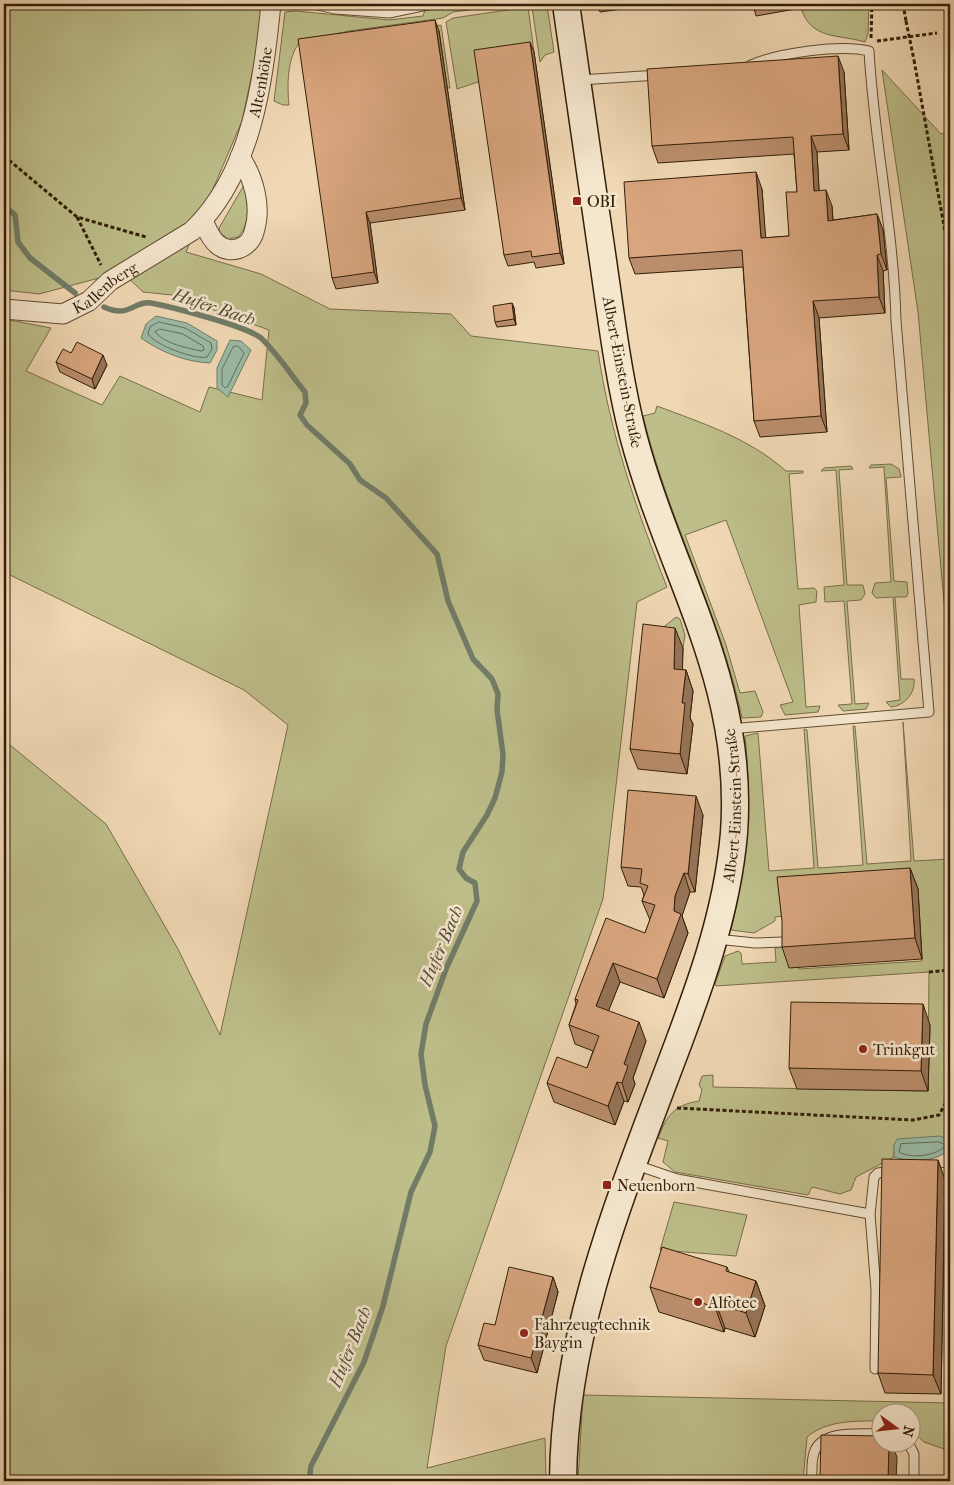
<svg xmlns="http://www.w3.org/2000/svg" width="954" height="1485" font-family="'IM FELL French Canon',serif">
<style>
.green{fill:#bdbe8a;stroke:#786e49}
.water{fill:#9bbba7;stroke:#717c67}
.lines{fill:none;stroke-linecap:round;stroke-linejoin:round}
.shore{stroke:#666c58;stroke-width:1}
.stream{stroke:#717c67;stroke-width:5.5}
.lane-casing{stroke:#624c33;stroke-width:11}
.street-casing{stroke:#624c33;stroke-width:21}
.secondary-casing{stroke:#321e08;stroke-width:29}
.path{stroke:#321e08;stroke-width:3;stroke-dasharray:4 2.5;stroke-linecap:butt}
.lane{stroke:#f5e6ce;stroke-width:9}
.street{stroke:#f5e6ce;stroke-width:19}
.secondary{stroke:#f5e6ce;stroke-width:26}
.path-bridge{stroke:#321e08;stroke-width:3;stroke-dasharray:4 2.5;stroke-linecap:butt}
.wall{fill:#ba8e6c;stroke:#321e08}
.shaded-wall{fill:#977458;stroke:#321e08}
.building{fill:#d8a57e;stroke:#321e08}
.poi-dot{fill:#8f2418;stroke:#f5e6ce;stroke-width:2}
.labels{text-anchor:middle;stroke-width:5;stroke-linejoin:round;paint-order:stroke}
.street-label{font-size:16px;fill:#321e08;stroke:#f5e6ce}
.poi-label{font-size:16px;fill:#321e08;stroke:#f5e6ce;text-anchor:start}
.water-label{font-size:18px;font-style:italic;fill:#524d38;stroke:#f5e6ce}
</style>
<rect width="100%" height="100%" fill="#f0d8b4"/>
<filter id="stains"><feTurbulence type="fractalNoise" baseFrequency=".004" numOctaves="4"/><feColorMatrix values="0 0 0 0 .2 0 0 0 0 .09 0 0 0 0 .02 0 0 0 .5 -.17"/></filter>
<radialGradient id="worn" r=".72"><stop offset=".6" stop-color="#630" stop-opacity="0"/><stop offset="1" stop-color="#630" stop-opacity=".3"/></radialGradient>
<g class="green">
<path d="M4 4H261L260 36 242 121 186 252 261 274 330 309 451 314 471 336 598 351C610 433 636 509 667 587L637 602 603 899 446 1346 427 1468 545 1438 546 1481H4V740L106 824 178 949 220 1035 288 725 244 690 4 572V319L51 328 26 371 102 405 120 376 200 412 209 387 262 400 269 330 172 295 143 292 122 272 39 294 4 290Z"/>
<path d="M469 4H517L453 12 443 18 349 31 300 42C287 57 287 86 289 105H283L274 101 285 12 296 11 389 20 423 16 425 10Z"/>
<path d="M824 4H869L868 34 865 42C838 34 811 40 801 8Z"/>
<polygon points="547,5 554,52 545,55 540,62 532,7"/>
<polygon points="528,7 534,52 481,81 457,89 446,22 453,18"/>
<polygon points="441,25 450,88 444,88 421,28"/>
<polygon points="882,70 941,134 950,132 950,669 918,312"/>
<path d="M244 185C248 202 251 223 238 237L228 239 220 233 219 228Z"/>
<path d="M657 406C702 423 749 438 786 471H803V473L789 474 798 589 814 588 817 591 816 602 799 605 806 707 820 706 818 712 785 715 780 705 793 702 726 520 685 535 726 645 740 693 755 691 763 712 761 717 742 718C720 613 668 519 643 416L655 413Z"/>
<path d="M891 464 899 469 901 477 886 478 894 581 907 582 908 594 906 597H895L901 679H914C916 693 904 706 891 707L886 702 900 700 893 597 876 598 872 593 875 583 891 582 884 467 869 468 871 465Z"/>
<polygon points="851,466 853,469 839,470 847,585 863,585 865,594 861,600 847,601 855,704 869,703 866,709 843,711 838,705 852,704 844,601 825,602 824,587 844,585 836,470 821,471 824,468"/>
<polygon points="676,617 680,619 685,635 683,648 650,645 655,634"/>
<path d="M903 722 914 861 950 859V1140L894 1145V1157L856 1177 851 1190 840 1194 812 1187 808 1195 675 1172 663 1162 668 1141 658 1138C667 1115 674 1105 699 1101L702 1090 699 1085 702 1076 713 1075V1087L928 1091 929 972 716 986 715 984 725 956 738 951 741 953 742 964 776 962 775 948 788 947 799 969 922 961 917 886 782 896 783 916 775 917V921L754 933 731 930C747 865 752 803 745 736L758 733 769 871 814 868 804 729 807 730 818 868 863 865 853 726H855L867 864 911 861Z"/>
<polygon points="674,1202 747,1215 736,1256 660,1250"/>
<path d="M583 1395 950 1403V1451L924 1442 912 1431V1412H882L881 1421C856 1421 827 1420 807 1437L803 1481H578Z"/>
</g>
<g class="water">
<path d="M156 316 187 323 217 341V350L210 363C185 362 161 352 141 338L146 324Z"/>
<polygon points="230,340 241,341 251,350 228,397 217,388 217,368"/>
<path d="M940 1136 950 1140V1149C936 1162 913 1163 894 1157V1145L897 1139Z"/>
</g>
<g class="lines">
<g class="shore">
<path d="M159 322 185 328 211 343 212 349 207 357C195 360 155 345 148 334L150 327Z"/>
<path d="M160 329 183 334 203 346 204 350 201 351C187 348 165 344 155 332Z"/>
<polygon points="238,346 244,353 228,386 225,388 222,385 222,369 233,347"/>
<path d="M939 1142 946 1145C937 1156 911 1159 899 1152L901 1144Z"/>
</g>
<g class="stream">
<polyline points="4,206 15,215 18,242 30,258 75,293"/>
<path d="M104 307C130 319 134 300 151 303 172 307 246 326 261 338 277 353 291 375 305 392L306 403 300 415 307 425 350 464 360 480 386 498 437 554 448 601 473 659 492 679 498 694 497 710 503 754 502 772 495 798 487 815 463 852 459 869 466 878 475 883 477 901 446 969 426 1024 421 1054 425 1085 435 1126 430 1152 411 1192 383 1306 364 1362 311 1466 309 1481"/>
</g>
<g class="lane-casing">
<g id="lane">
<polyline points="314,4 335,9 389,13 432,4"/>
<polyline points="579,80 659,75"/>
<path d="M730 729 929 712 896 321C894 230 874 142 869 51 840 44 778 53 751 65"/>
<polyline points="716,939 755,943 783,942"/>
<polyline points="636,1165 677,1179 870,1214 876,1290 875,1369"/>
<polyline points="932,1172 950,1173"/>
<polyline points="870,1214 874,1177 878,1173 892,1171"/>
<polyline points="908,1442 914,1454 914,1481"/>
<path d="M812 1481C812 1472 811 1462 814 1453 821 1429 862 1434 882 1434"/>
</g>
</g>
<g class="street-casing">
<g id="street">
<path d="M203 221C207 229 210 238 217 244 230 256 250 248 254 232 262 207 254 178 240 157"/>
<path id="s1" d="M4 309 63 314 89 301 110 281 192 231C252 174 263 82 271 4"/>
</g>
</g>
<g class="secondary-casing">
<g id="secondary">
<path id="s2" d="M563 1481C564 1335 618 1203 669 1068 698 992 727 915 734 833 745 680 670 575 633 435 618 376 611 315 602 254 590 171 578 87 566 4"/>
</g>
</g>
<g class="path">
<polyline points="903,4 906,21"/>
<polyline points="871,38 872,4"/>
<polyline points="877,41 937,33"/>
<polyline points="914,60 950,259"/>
<polyline points="4,156 77,217 146,237"/>
<polyline points="77,217 101,265"/>
<polyline points="947,970 950,1051"/>
<polyline points="929,972 950,970"/>
<polyline points="677,1108 913,1120 939,1115 950,1095"/>
</g>
<use href="#lane" class="lane"/>
<use href="#street" class="street"/>
<use href="#secondary" class="secondary"/>
<polyline class="path-bridge" points="906,21 914,60"/>
</g>
<g class="wall">
<polygon points="597,4 659,4 600,12"/>
<polygon points="753,4 824,4 756,16"/>
<polygon points="944,4 950,4 950,12 947,12"/>
<polygon points="439,31 465,210 370,223 378,283 336,289 332,278"/>
<polygon points="534,52 564,264 536,268 534,262 508,266 504,255"/>
<polygon points="844,72 849,150 817,152 819,190 832,206 833,220 877,214 883,230 887,270 883,271 885,313 819,318 827,432 760,437 754,421 743,267 635,274 629,258 762,189 765,238 789,236 797,192 794,154 658,163 652,146"/>
<polygon points="512,303 514,308 516,325 497,327 495,322"/>
<polygon points="71,353 107,365 95,389 60,372 56,362"/>
<polygon points="683,648 682,670 686,670 693,691 690,718 693,724 687,774 638,769 630,749"/>
<polygon points="703,815 695,892 690,892 682,915 682,916 688,933 664,998 620,982 608,1011 646,1041 633,1078 635,1084 628,1102 624,1101 615,1125 554,1102 547,1083 587,1068 593,1051 575,1044 569,1025 576,1004 575,999 645,933 650,920 642,901 644,895 641,887 628,886 621,867"/>
<polygon points="910,868 918,889 922,959 789,968 782,947"/>
<polygon points="930,1025 928,1091 797,1089 789,1068"/>
<polygon points="938,1160 945,1180 941,1394 885,1393 878,1373"/>
<polygon points="727,1267 729,1272 756,1281 765,1306 755,1337 725,1328 724,1332 659,1312 650,1287"/>
<polygon points="553,1277 558,1292 537,1373 484,1360 478,1345 495,1325"/>
</g>
<g class="shaded-wall">
<polygon points="435,20 439,31 465,210 461,198"/>
<polygon points="530,42 534,52 564,264 560,253"/>
<polygon points="838,56 844,72 849,150 843,134"/>
<polygon points="811,136 817,152 820,207 814,191"/>
<polygon points="756,172 762,189 767,254 761,238"/>
<polygon points="826,190 832,206 834,238 828,221"/>
<polygon points="366,212 370,223 378,283 374,272"/>
<polygon points="877,214 883,230 887,270 881,254"/>
<polygon points="877,255 883,271 885,313 879,297"/>
<polygon points="813,301 819,318 827,432 821,416"/>
<polygon points="512,303 514,308 516,325 514,319"/>
<polygon points="103,355 107,365 95,389 92,379"/>
<polygon points="675,628 683,648 682,690 674,669"/>
<polygon points="686,670 693,691 690,718 693,724 687,774 680,754 682,703"/>
<polygon points="696,796 703,815 695,892 688,874"/>
<polygon points="910,868 918,889 922,959 915,938"/>
<polygon points="684,873 690,892 682,916 688,933 664,998 657,979 674,911 675,896"/>
<polygon points="613,963 620,982 603,1025 596,1006"/>
<polygon points="923,1004 930,1025 928,1091 921,1071"/>
<polygon points="639,1022 646,1041 633,1078 635,1084 628,1102 622,1083 624,1064"/>
<polygon points="617,1082 624,1101 615,1125 608,1106"/>
<polygon points="938,1160 945,1180 941,1394 933,1375"/>
<polygon points="553,1277 558,1292 537,1373 531,1358"/>
<polygon points="756,1281 765,1306 755,1337 746,1313"/>
<polygon points="716,1303 725,1328 724,1332 715,1307"/>
<polygon points="889,1442 891,1442 897,1457 896,1481 888,1481"/>
</g>
<g class="building">
<polygon points="753,4 791,4 754,10"/>
<polygon points="435,20 461,198 366,212 374,272 332,278 298,39"/>
<polygon points="530,42 560,253 532,257 531,251 504,255 474,50"/>
<polygon points="838,56 843,134 811,136 814,191 826,190 828,221 877,214 881,254 877,255 879,297 813,301 821,416 754,421 742,250 629,258 624,182 756,172 761,238 789,236 786,192 797,192 793,137 652,146 647,69"/>
<polygon points="512,303 514,319 495,322 493,306"/>
<polygon points="77,342 103,355 92,379 56,362 63,349 71,353"/>
<polygon points="643,624 675,628 674,669 686,670 682,703 685,703 680,754 630,749"/>
<polygon points="628,790 696,796 688,874 684,873 675,896 674,911 681,914 657,979 613,963 596,1006 639,1022 624,1064 628,1066 622,1083 617,1082 608,1106 547,1083 557,1057 587,1068 599,1036 569,1025 578,1000 575,999 606,918 645,933 655,905 642,901 648,886 640,883 642,869 621,867"/>
<polygon points="910,868 915,938 782,947 782,921 777,877"/>
<polygon points="791,1002 923,1004 921,1071 789,1068"/>
<polygon points="882,1159 938,1160 933,1375 878,1373"/>
<polygon points="662,1247 727,1267 726,1271 756,1281 746,1313 716,1303 715,1307 650,1287"/>
<polygon points="509,1267 553,1277 531,1358 478,1345 484,1323 495,1325"/>
<polygon points="821,1435 882,1436 882,1442 889,1442 888,1481 820,1481"/>
</g>
<g class="poi-dot">
<rect x="572" y="196" width="10" height="10" rx="2.5"/>
<circle cx="863" cy="1049" r="5"/>
<rect x="602" y="1180" width="10" height="10" rx="2.5"/>
<circle cx="698" cy="1302" r="5"/>
<circle cx="524" cy="1333" r="5"/>
</g>
<g class="labels">
<g class="street-label">
<text dy="6" stroke="none"><textPath href="#s1" startOffset="380">Altenhöhe</textPath></text>
<text dy="6" stroke="none"><textPath href="#s1" startOffset="109">Kallenberg</textPath></text>
<text transform="translate(623 372) rotate(79)" y="6">Albert-Einstein-Straße</text>
<text dy="6" stroke="none"><textPath href="#s2" startOffset="701">Albert-Einstein-Straße</textPath></text>
</g>
<g class="poi-label">
<text x="587" y="207">OBI</text>
<text x="873" y="1055">Trinkgut</text>
<text x="617" y="1191">Neuenborn</text>
<text x="708" y="1308">Alfotec</text>
<text x="534" y="1330">Fahrzeugtechnik<tspan x="534" dy="18">Baygin</tspan></text>
</g>
<g class="water-label">
<text transform="translate(214 307) rotate(18)" y="6">Hufer Bach</text>
<text transform="translate(441 946) rotate(-67)" y="6">Hufer Bach</text>
<text transform="translate(350 1347) rotate(-68)" y="6">Hufer Bach</text>
</g>
</g>
<rect width="954" height="1485" fill="none" stroke="#f0d8b4" stroke-width="20"/>
<rect x="5" y="5" width="944" height="1475" fill="none" stroke="#321e08" stroke-width="2.5"/>
<rect x="10" y="10" width="934" height="1465" fill="none" stroke="#321e08"/>
<g transform="translate(896 1428) rotate(105)"><circle r="24" fill="#f5e6ce" stroke="#a7967f"/>
<path d="M0-4L9 19L0 12L-9 19Z" fill="#8f2418"/>
<text y="-8" font-size="14" font-weight="bold" text-anchor="middle" fill="#321e08">N</text>
</g>
<rect width="100%" height="100%" filter="url(#stains)"/>
<rect width="100%" height="100%" fill="url(#worn)"/>
</svg>
